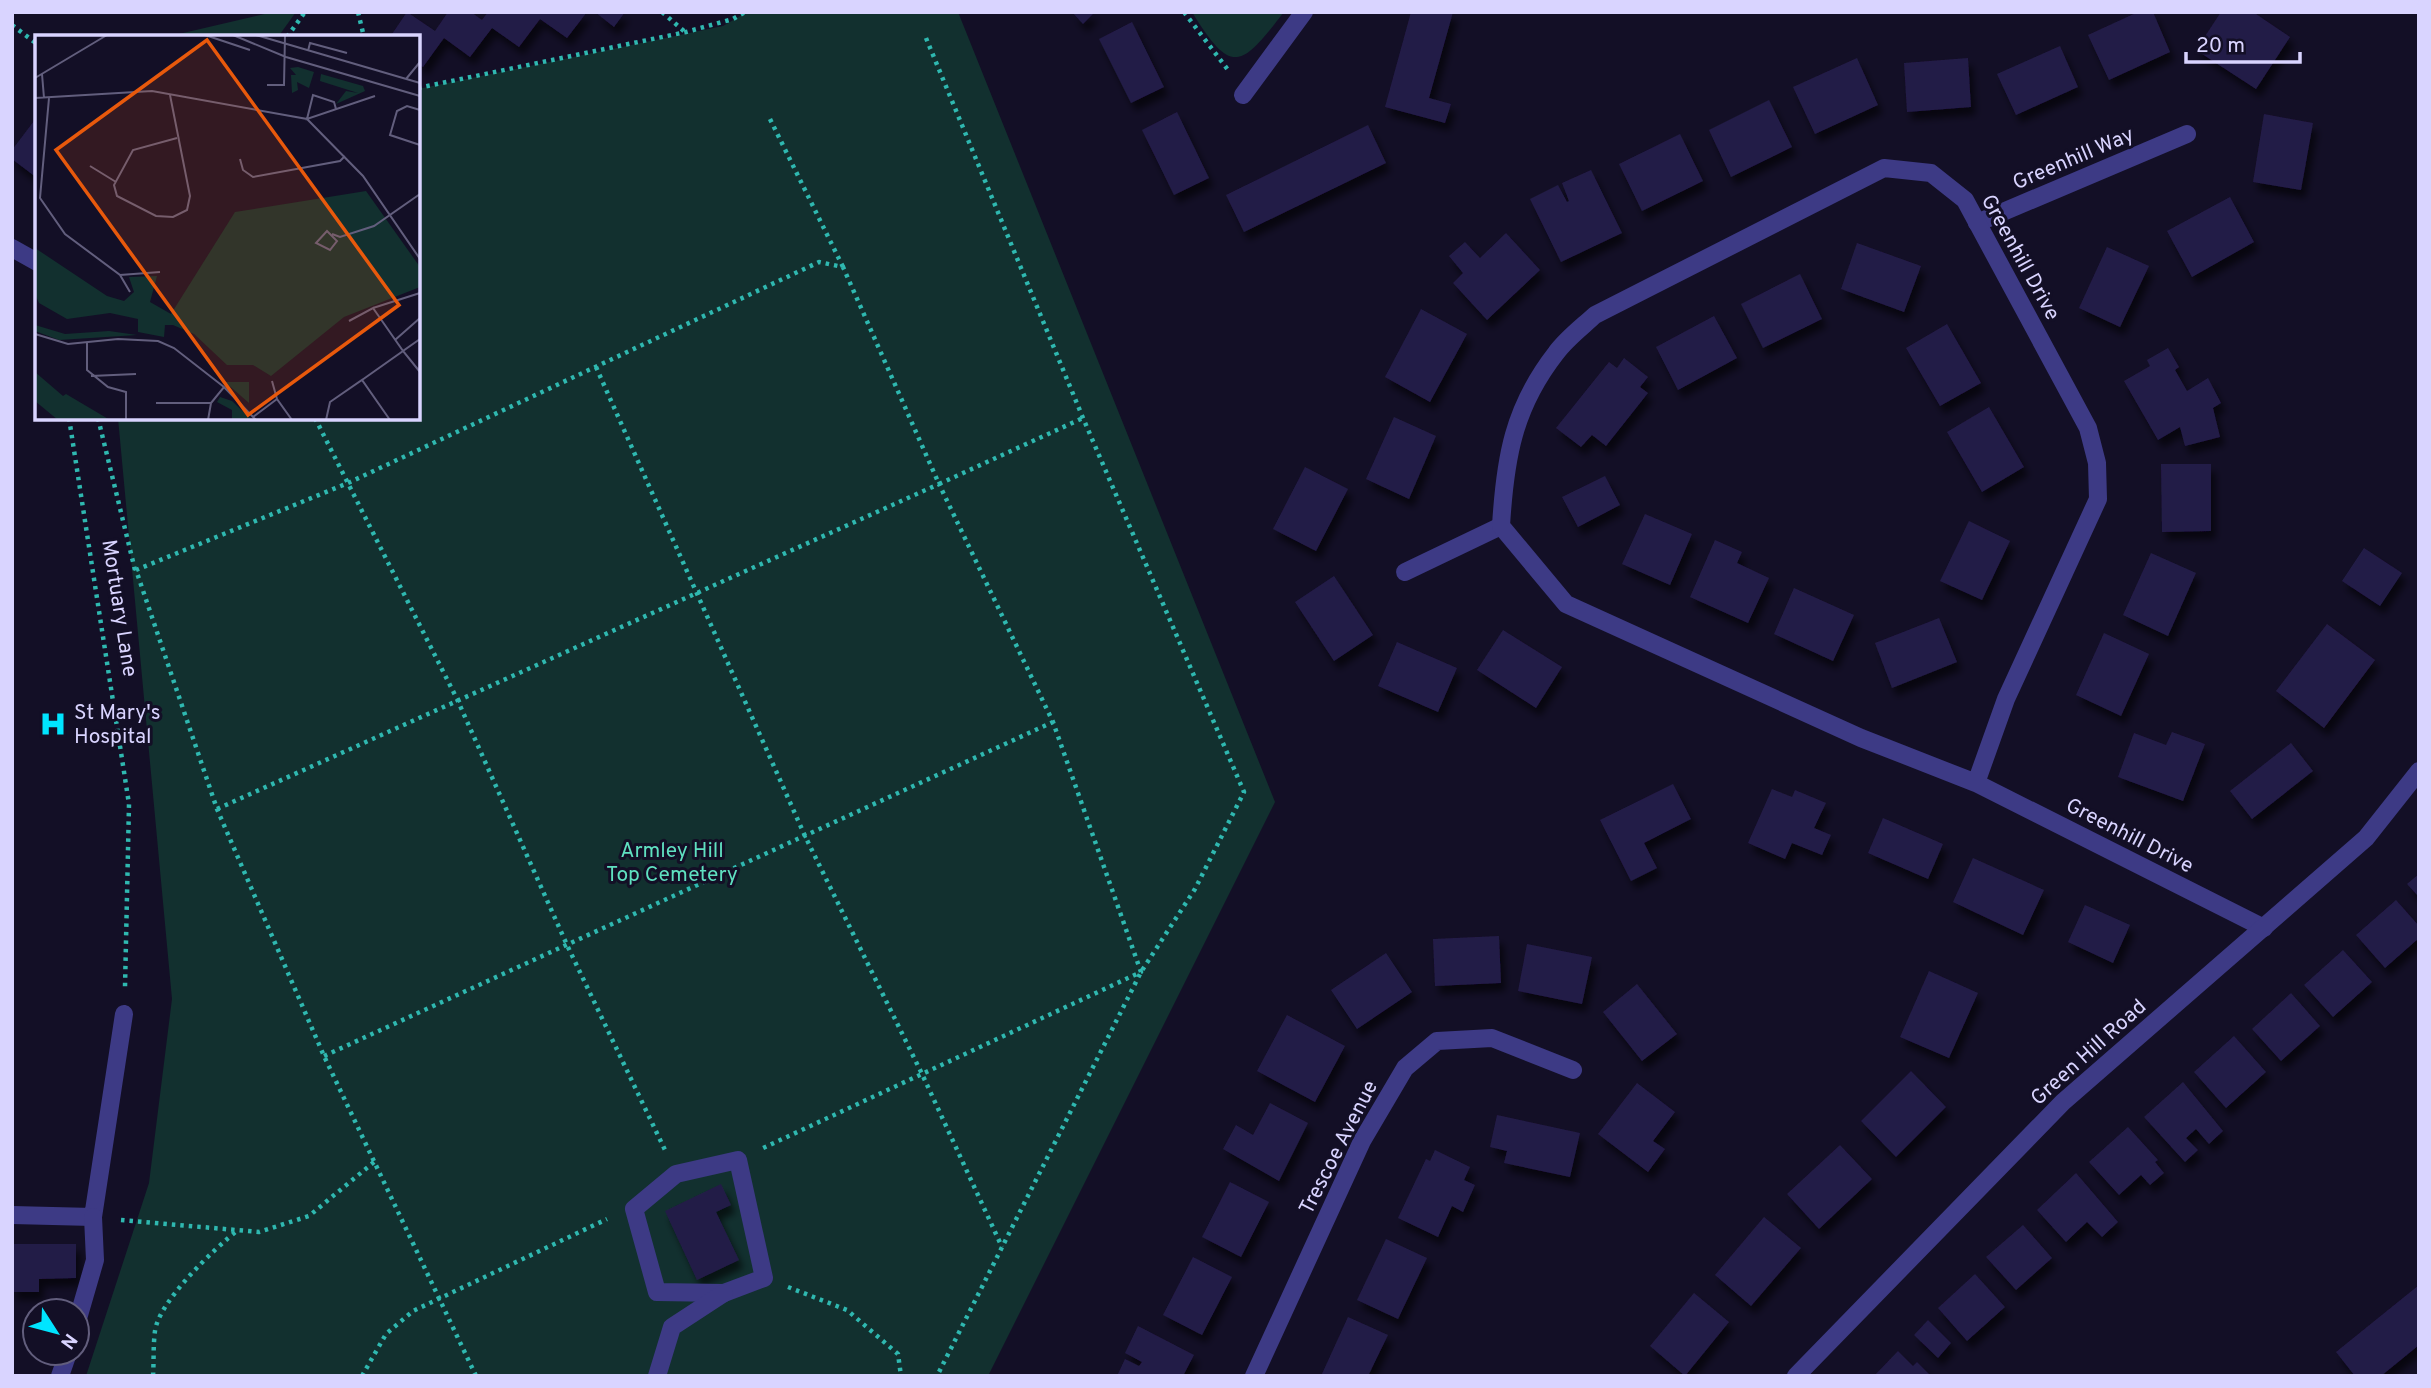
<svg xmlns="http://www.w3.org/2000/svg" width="2431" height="1388" font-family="Overpass,sans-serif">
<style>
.green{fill:#12302f}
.building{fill:#241b47;filter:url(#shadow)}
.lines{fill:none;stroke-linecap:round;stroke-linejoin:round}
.path{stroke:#2fb8b0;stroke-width:4.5;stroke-dasharray:3.5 5;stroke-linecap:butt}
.minor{stroke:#3d3a85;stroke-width:18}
.labels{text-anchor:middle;stroke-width:6;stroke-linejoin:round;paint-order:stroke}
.street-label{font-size:21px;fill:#d9d4ff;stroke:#130f26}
.poi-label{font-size:21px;fill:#d9d4ff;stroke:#130f26;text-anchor:start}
.park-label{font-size:21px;fill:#5fe0c0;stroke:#130f26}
.inset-road{fill:none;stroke:#625e7d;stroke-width:2}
.view{fill:#e8590c;fill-opacity:0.15;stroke:#e8590c;stroke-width:3.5}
.inset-edge{fill:none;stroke:#d9d4ff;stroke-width:3.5}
</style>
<defs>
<filter id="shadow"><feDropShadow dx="4.5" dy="8" stdDeviation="3.5" flood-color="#0009"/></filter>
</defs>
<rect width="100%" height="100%" fill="#130f26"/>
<g class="green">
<polygon points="273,12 296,12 278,37 166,37"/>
<polygon points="747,12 958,12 1275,802 988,1376 86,1376 149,1183 172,999 118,418 418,418 418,89 723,26"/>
<path d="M1192 12H1284C1242 66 1232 78 1192 12Z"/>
</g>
<g class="building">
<polygon points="407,12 435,31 448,12 471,12 482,20 488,12 587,12 567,38 540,19 519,47 492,28 470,57 444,38 423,67 418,64 418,37 390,37"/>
<polygon points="595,12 625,12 614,27"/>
<polygon points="1072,12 1095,12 1083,24"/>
<polygon points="1411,12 1453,12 1429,98 1451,104 1445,123 1385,107"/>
<polygon points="2138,12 2153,12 2170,52 2109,80 2088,35"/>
<polygon points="2221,12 2253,12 2290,37 2256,89 2196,50"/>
<polygon points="1132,22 1164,87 1131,103 1099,39"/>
<polygon points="2060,46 2078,87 2016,115 1997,74"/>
<polygon points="1857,58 1878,105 1815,134 1793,87"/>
<polygon points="1968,58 1971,107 1907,112 1904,63"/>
<polygon points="1769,100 1792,147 1731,177 1709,130"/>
<polygon points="1177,112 1209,178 1174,195 1142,130"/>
<polygon points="2264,114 2313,123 2301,190 2253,182"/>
<polygon points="37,117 37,178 12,159 12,150"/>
<polygon points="1368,125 1386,163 1244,232 1226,195"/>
<polygon points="1680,134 1703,181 1642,211 1619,164"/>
<polygon points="1591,170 1622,233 1561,262 1530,199 1558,185 1567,202 1569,201 1562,183"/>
<polygon points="2230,197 2254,242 2192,277 2167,231"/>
<polygon points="1506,233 1540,270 1487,320 1453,283 1463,273 1449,256 1465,242 1480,258"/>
<polygon points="1857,243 1921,266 1904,312 1841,289"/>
<polygon points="2107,247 2149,266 2120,327 2079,308"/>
<polygon points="1800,274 1822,319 1763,348 1741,304"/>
<polygon points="1421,309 1467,334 1430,402 1385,377"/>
<polygon points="1714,316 1737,358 1678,390 1656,347"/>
<polygon points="1947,324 1981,383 1940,406 1906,348"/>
<polygon points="2168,348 2179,367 2175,370 2187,391 2208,378 2221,403 2213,408 2220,437 2185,446 2180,427 2158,440 2124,381 2150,366 2147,360"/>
<polygon points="1624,358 1648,377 1640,387 1648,393 1606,446 1592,435 1581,447 1556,428 1609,362 1617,368"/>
<polygon points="1989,407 2024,467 1982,492 1947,432"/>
<polygon points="1394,417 1436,436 1409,499 1366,479"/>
<polygon points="2161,464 2211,464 2211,531 2162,532"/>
<polygon points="1305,467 1348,489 1316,551 1273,529"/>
<polygon points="1605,476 1620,505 1578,527 1562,497"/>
<polygon points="1645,514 1692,534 1670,585 1622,564"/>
<polygon points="1969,521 2010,541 1982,600 1940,581"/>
<polygon points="1715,540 1742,552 1737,563 1769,578 1748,623 1690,597"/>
<polygon points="2364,548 2402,573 2380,606 2342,581"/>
<polygon points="2151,553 2196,573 2168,636 2123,615"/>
<polygon points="1334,576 1373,635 1334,661 1295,602"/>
<polygon points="1794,588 1854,615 1833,661 1774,634"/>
<polygon points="1939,618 1957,662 1892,688 1875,643"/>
<polygon points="2327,624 2375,660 2324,728 2276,691"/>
<polygon points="1503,630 1562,667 1536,708 1477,670"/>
<polygon points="2104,633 2149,654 2121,716 2076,695"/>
<polygon points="1397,642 1457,668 1438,712 1378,686"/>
<polygon points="2172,732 2205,744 2183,801 2118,777 2134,733 2166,745"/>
<polygon points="2291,743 2313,771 2252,819 2230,791"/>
<polygon points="1673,784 1691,819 1644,843 1657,868 1631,881 1600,820"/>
<polygon points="1772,789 1792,797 1795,790 1826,803 1814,828 1831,835 1822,855 1792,843 1785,859 1748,843"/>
<polygon points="1883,818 1943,844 1928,879 1868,853"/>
<polygon points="1973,858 2044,890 2023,935 1953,902"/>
<polygon points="2419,874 2419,897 2407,884"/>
<polygon points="2396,900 2419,926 2419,938 2385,968 2356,935"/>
<polygon points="2085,905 2130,925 2113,963 2068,942"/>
<polygon points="1499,936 1501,983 1435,986 1433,939"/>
<polygon points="1527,944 1592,957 1582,1004 1518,991"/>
<polygon points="2343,950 2372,982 2333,1017 2304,985"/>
<polygon points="1386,953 1412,992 1357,1029 1331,990"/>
<polygon points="1929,971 1978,993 1949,1058 1900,1037"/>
<polygon points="1637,984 1677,1034 1642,1061 1603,1012"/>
<polygon points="2291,993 2320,1026 2281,1061 2252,1029"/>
<polygon points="1287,1015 1345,1046 1315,1102 1257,1071"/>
<polygon points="2234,1036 2266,1072 2226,1108 2194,1072"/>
<polygon points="1911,1071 1946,1107 1896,1157 1861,1121"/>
<polygon points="2183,1082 2223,1131 2209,1144 2196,1129 2186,1138 2198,1150 2185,1162 2144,1117"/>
<polygon points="1637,1083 1675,1112 1653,1141 1665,1149 1648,1172 1598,1134"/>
<polygon points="1270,1103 1308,1123 1279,1181 1223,1149 1236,1125 1253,1135"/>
<polygon points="1497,1115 1580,1133 1570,1177 1504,1163 1507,1151 1490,1147"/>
<polygon points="2128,1127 2158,1160 2155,1162 2164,1173 2150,1185 2141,1175 2119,1195 2089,1162"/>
<polygon points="1840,1145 1872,1179 1819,1229 1787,1194"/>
<polygon points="1435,1150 1470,1167 1464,1180 1475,1185 1463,1212 1452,1206 1438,1237 1398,1218 1426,1159 1430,1161"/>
<polygon points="2076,1173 2118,1222 2102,1237 2087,1222 2066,1242 2037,1210"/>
<polygon points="1230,1182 1269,1202 1241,1257 1202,1237"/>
<polygon points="721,1184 731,1205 716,1212 739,1260 697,1280 665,1211"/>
<polygon points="1764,1217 1801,1248 1751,1306 1715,1275"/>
<polygon points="2023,1225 2052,1258 2016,1290 1986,1257"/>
<polygon points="1386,1239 1427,1258 1398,1319 1357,1300"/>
<polygon points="12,1244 76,1244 76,1278 39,1279 39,1292 12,1292"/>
<polygon points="1193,1257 1232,1277 1202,1335 1163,1315"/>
<polygon points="1975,1274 2005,1307 1967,1341 1938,1308"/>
<polygon points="2419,1285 2419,1345 2381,1376 2355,1376 2336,1352"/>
<polygon points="1694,1293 1729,1322 1685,1376 1650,1346"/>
<polygon points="1348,1317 1388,1335 1368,1376 1321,1376"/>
<polygon points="1928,1320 1951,1343 1938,1358 1914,1335"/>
<polygon points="1138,1326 1194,1355 1183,1376 1117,1376 1125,1359 1139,1366 1142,1362 1125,1353"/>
<polygon points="1898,1351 1913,1366 1917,1362 1931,1376 1874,1376"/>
</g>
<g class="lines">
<g class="path">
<polyline points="358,12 364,37"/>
<polyline points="662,12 685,32"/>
<polyline points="1184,12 1228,70"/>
<polyline points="12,25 37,44"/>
<polyline points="287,37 305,12"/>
<polyline points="926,38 1083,418 1244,792 1195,889 1141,972 937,1376"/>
<polyline points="418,88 686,32 733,19 745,12"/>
<polyline points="770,119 843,267"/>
<polyline points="596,367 805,836 922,1074 1002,1247"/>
<polyline points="69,418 129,804 125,987"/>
<polyline points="98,418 135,570"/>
<polyline points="315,418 457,699 567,945 665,1150"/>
<polyline points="217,809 939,484 1053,722 1141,972 761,1149"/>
<polyline points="324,1056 1053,722"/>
<polyline points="121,1220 259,1232 309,1216 374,1162"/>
<polyline points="788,1287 847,1310 898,1354 901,1376"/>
<path d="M153 1376C154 1361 153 1346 155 1331 159 1301 214 1249 238 1230"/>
<polyline points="362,1376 386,1334 413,1311 607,1219"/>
<polyline points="476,1376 324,1056 217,809 136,570 348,483 819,262 843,267 939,484 1083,418"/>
</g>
<g class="minor">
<polyline points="1243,95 1304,12"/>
<polyline points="1977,223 2187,134"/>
<polyline points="12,248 37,262"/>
<polyline points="1405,572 1501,526"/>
<path d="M1976 783 2006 699 2098 499 2097 463 2088 428 1965 200 1931 173 1884 168 1595 315C1582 327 1566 339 1556 353 1513 408 1505 459 1501 526L1566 604 1861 738 1976 783 2264 928"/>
<polygon points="738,1160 764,1278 724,1293 657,1292 634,1209 676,1174"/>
<polyline points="12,1215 93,1217 124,1014"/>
<polyline points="77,1322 95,1260 93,1217"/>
<polyline points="60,1376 68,1353"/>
<polyline points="657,1376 672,1327 724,1293"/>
<polyline points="1254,1376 1362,1141 1405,1068 1437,1041 1492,1038 1573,1070"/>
<polyline points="1796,1376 2063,1102 2366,838 2419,771"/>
</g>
</g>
<defs>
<g id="hospital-bare" transform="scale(2.1)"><path d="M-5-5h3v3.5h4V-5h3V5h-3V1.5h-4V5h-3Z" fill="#00e5ff" stroke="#130f26" stroke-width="2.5" paint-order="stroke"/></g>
</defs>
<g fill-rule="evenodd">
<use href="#hospital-bare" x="53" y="724"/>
</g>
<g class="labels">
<g class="street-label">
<text transform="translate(2073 158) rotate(-23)" y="7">Greenhill Way</text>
<text transform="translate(2021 257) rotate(61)" y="7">Greenhill Drive</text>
<text transform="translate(120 608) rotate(81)" y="7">Mortuary Lane</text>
<text transform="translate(2130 835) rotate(27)" y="7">Greenhill Drive</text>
<text transform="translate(2088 1052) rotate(-42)" y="7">Green Hill Road</text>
<text transform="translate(1338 1147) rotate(-63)" y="7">Trescoe Avenue</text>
</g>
<g class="poi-label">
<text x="74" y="719">St Mary's<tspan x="74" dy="24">Hospital</tspan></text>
</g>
<g class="park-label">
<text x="672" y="857">Armley Hill<tspan x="672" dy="24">Top Cemetery</tspan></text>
</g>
</g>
<g transform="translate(35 35)">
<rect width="385" height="385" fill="#130f26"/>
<path d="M263 32 279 37 274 53 262 47 263 55 257 58 256 40H261L255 33ZM286 39 328 51 330 56 301 69 311 56 323 58 285 46ZM331 156 385 232V252L309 282 236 341 218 330H192L159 299 138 290H130L129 302 103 297V284L75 278 32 284 4 268 0 259V213L72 261 89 266 99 257 94 242 122 241 115 267 136 279 200 177ZM0 290 30 299 74 296 102 300 24 305 0 296ZM0 337 28 361 31 359 75 385H23L0 366ZM190 347H214V368ZM185 362 197 366 217 385H197V375L182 367Z" fill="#12302f"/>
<path class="inset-road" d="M170 0 215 15M198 0 251 22 385 61M221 0 385 48M273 16 275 8 312 18M7 39 9 63M0 43 72 0M371 44 385 27M232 50H249L250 0M135 60 155 161 152 175 138 182 121 181 82 161 79 150 98 115 142 103M0 63 117 56 272 84 328 141 385 224M14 63 5 163 30 199 85 240 95 257M301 74 299 67 278 60 272 84 340 61M385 75 372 71 362 76 355 100 385 110M205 124 208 135 218 142 305 126 310 121M55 131 81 147M292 196 302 206 295 215 281 208ZM297 199 305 202 339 191 385 159M85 240 125 237M338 273 385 258M314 286 338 273 368 316 327 345M0 299 33 309 83 304 123 306 139 313 189 352M385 304 368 316 385 337M360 305 385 283M52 308V335L73 352 91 357V385M56 341 101 339M237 346 242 364 257 385M121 368H176M218 382 242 364M173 385 176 368 189 352 221 385M291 385 295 367 327 345 355 385"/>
<path class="view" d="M172 5 364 270 213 380 21 115Z"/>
<rect width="385" height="385" class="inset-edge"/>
</g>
<rect width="2431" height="1388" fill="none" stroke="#d9d4ff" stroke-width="28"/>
<g transform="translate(56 1332) rotate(126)"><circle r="33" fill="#130f26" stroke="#625e7d" stroke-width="2"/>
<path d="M0-5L12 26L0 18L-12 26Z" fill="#00e5ff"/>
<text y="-10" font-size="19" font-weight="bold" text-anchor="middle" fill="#d9d4ff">N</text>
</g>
<path d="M2186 52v10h114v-10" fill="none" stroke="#d9d4ff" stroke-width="3.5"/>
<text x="2196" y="52" font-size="21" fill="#d9d4ff" stroke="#130f26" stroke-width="5" paint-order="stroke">20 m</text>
</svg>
